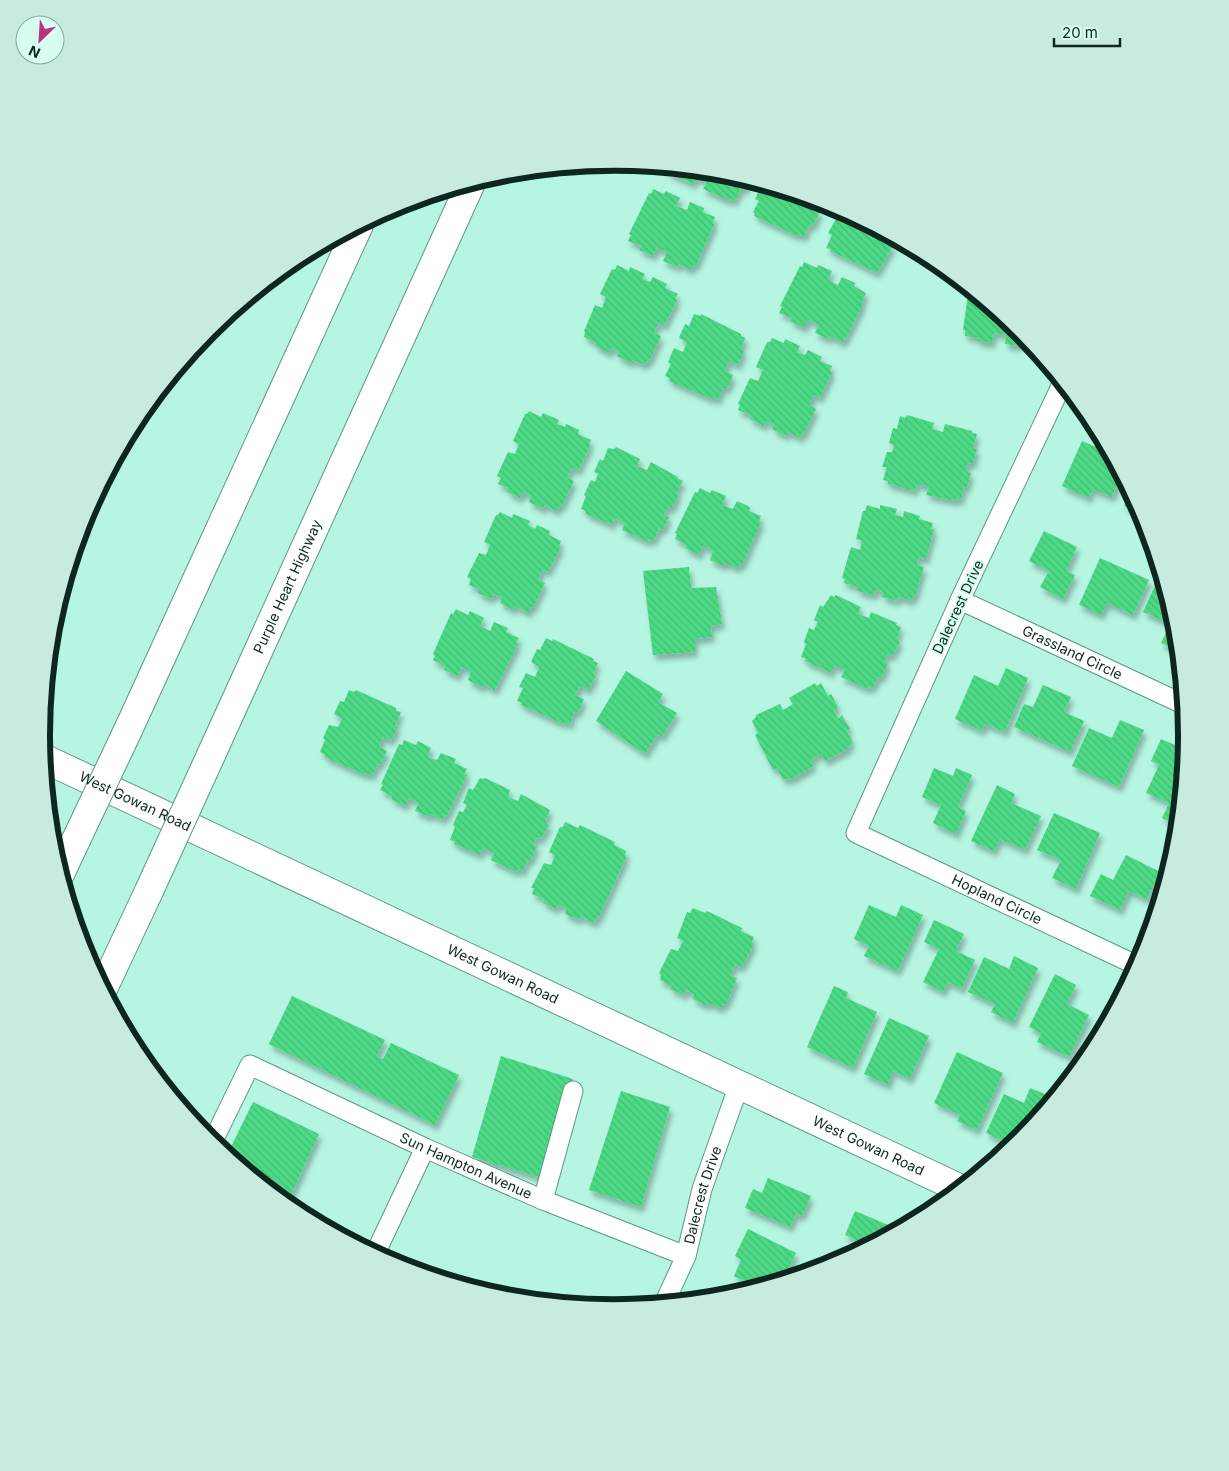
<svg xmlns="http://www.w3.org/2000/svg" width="1229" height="1471" font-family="Inter,sans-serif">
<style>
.building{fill:url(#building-back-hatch);filter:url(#shadow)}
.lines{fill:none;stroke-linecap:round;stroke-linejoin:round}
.street-casing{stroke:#5a9886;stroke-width:21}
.secondary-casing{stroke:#5a9886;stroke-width:30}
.highway-casing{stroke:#5a9886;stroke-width:30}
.street{stroke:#fff;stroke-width:19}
.secondary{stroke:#fff;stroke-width:28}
.highway{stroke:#fff;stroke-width:28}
.highway-bridge-casing{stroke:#5a9886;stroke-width:30;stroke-linecap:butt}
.highway-bridge{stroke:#fff;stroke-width:28}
.labels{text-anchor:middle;stroke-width:4;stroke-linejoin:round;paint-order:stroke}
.street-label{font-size:14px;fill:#0d2720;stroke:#d7fdf0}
.rim{fill:none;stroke:#0d2720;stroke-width:6}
</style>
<defs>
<pattern id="building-back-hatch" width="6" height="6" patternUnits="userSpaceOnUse" patternTransform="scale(1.25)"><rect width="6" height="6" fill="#4dda86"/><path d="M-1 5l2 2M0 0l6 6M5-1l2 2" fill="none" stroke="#42bb73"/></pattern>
<filter id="shadow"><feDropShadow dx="3" dy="5.5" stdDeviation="2.5" flood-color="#0004"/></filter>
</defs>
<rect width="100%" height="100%" fill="#b5f5e1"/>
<g class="building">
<polygon points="660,167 727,173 749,180 745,190 741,188 735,201 730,199 729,201 703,189 707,182 696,178 693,184 667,172 668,171"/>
<polygon points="762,184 817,201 813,208 820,211 813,226 810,224 804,237 798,234 797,236 754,216 755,214 753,212 759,201 755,199"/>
<polygon points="653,189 664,194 666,191 680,198 676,206 687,210 690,202 704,208 703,212 715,217 713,222 714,225 696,266 693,265 691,270 679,264 677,267 663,261 667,252 657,248 653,256 639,250 641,246 628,241 631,235 629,234 649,193 651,194"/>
<polygon points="847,213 888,235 885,242 893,246 877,273 830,251 831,249 826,248 832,235 828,233 836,219 844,222"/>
<polygon points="804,262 817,268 818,265 832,271 828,280 838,285 842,277 855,283 854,286 866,293 862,302 863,304 846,339 845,338 843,343 830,336 828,339 815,333 819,325 808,320 804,328 790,321 792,318 779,313 782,307 780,306 800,266 802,267"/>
<polygon points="617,265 629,271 630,267 645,274 642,279 650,282 653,277 667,284 665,288 678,294 675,298 677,301 664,326 659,322 654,333 661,336 649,362 647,361 645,365 632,360 631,363 617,356 619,352 611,348 609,353 595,346 596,343 584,337 585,332 584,331 595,305 602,308 606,297 600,294 612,269 615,270"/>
<polygon points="969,288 1020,330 1032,345 1019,343 1019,346 1005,344 1006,335 994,333 992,343 977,341 978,338 965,336 965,330 963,330"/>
<polygon points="694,314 700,316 701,314 741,334 741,336 745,338 741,349 744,351 738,365 729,361 725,371 733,375 728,388 723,388 718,400 713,397 711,399 669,381 670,378 665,376 671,364 668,362 674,348 683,352 687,342 679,338 685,324 689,326"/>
<polygon points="772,338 784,343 785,339 800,346 797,352 805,355 808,350 822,357 820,361 832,366 830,371 832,373 820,398 814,395 809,405 816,409 804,434 802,433 800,438 788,432 786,436 772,429 774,425 766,421 764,426 750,419 751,415 738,410 740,405 738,404 750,378 758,381 763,370 756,367 767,342 770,342"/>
<polygon points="529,411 541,417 543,413 559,420 557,424 565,427 566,424 579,430 578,434 591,440 589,445 590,446 578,471 572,468 567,478 574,481 562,506 560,506 557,511 545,505 543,509 529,502 531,496 523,492 520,498 507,492 508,488 498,484 501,478 497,476 508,452 515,454 519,444 513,441 525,414 527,414"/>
<polygon points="907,415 934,423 932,429 943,432 945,424 972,431 972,433 977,434 973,448 977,449 973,464 968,463 966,471 971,473 967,488 964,487 961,500 955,499 955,501 926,495 929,487 917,484 915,491 888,484 888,481 883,480 887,467 882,467 887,452 892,452 894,445 889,443 893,428 897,429 900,416 905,418"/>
<polygon points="1082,441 1105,451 1107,447 1122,474 1112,497 1093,489 1089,498 1062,486"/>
<polygon points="616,447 640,459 637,466 647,470 651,462 678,477 677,478 683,481 676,493 679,494 672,508 668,507 664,515 669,517 663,530 659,529 654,541 649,539 648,542 622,530 625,523 614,518 612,525 586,514 586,511 581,509 586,496 584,495 591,480 595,482 598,474 594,472 600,459 603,461 608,448 614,449"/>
<polygon points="700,488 710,493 712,490 726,496 722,505 733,509 737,501 750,507 749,511 761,516 759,521 761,523 742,565 740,564 737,568 725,563 723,566 710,560 713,551 703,546 699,555 685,548 687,545 675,539 677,534 675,533 695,492 697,493"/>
<polygon points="1131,491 1143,515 1124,506"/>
<polygon points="867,505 880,509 880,505 897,509 895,515 903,517 904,511 920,516 919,519 933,523 931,529 934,530 926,559 919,557 917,565 924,567 915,597 913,596 912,601 898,597 897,601 882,597 883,592 876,590 874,595 857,591 858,587 844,583 845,579 842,578 851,547 860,550 862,541 856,539 863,511 865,511"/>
<polygon points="500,512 512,518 513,514 530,521 528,525 535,529 537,525 550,531 549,535 561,541 559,546 561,547 548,572 543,569 538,579 545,583 533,608 531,607 528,613 515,606 513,610 500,603 502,597 494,594 491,599 478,593 479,589 469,585 471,579 467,577 479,553 486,555 490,545 484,542 496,515 498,515"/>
<polygon points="1044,531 1077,547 1066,571 1075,575 1063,599 1040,587 1049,571 1029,561"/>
<polygon points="1100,558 1149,580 1133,615 1107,603 1101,615 1079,605"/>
<polygon points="689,567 691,588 716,587 722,624 711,626 712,637 695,639 695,652 653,655 643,571"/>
<polygon points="1161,572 1177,624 1179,651 1161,643 1170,624 1143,612"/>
<polygon points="831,595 834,597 836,595 861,607 858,614 869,618 871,612 897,623 896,625 901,627 897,638 900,642 892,656 888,654 884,661 888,664 881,678 878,677 872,689 868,686 867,689 841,677 845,670 834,665 831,673 805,661 806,659 801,657 806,644 804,642 809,628 814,630 818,622 814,620 820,605 823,607"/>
<polygon points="456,609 468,615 470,611 484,618 480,626 490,631 494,622 508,628 506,632 519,638 516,643 518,644 495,690 483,684 482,688 468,680 471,672 462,667 458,676 444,670 445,666 433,660 435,656 433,654 451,613 453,614"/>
<polygon points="546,638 552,641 553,639 594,659 593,661 598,663 593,673 596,676 588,690 580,686 575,695 584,699 578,713 574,712 570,725 565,722 563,724 521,705 522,703 517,701 523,688 519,687 526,673 535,677 539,667 531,662 537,649 540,650"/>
<polygon points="1006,668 1028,678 1005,732 985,724 982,731 955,719 974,675 998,686"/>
<polygon points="626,671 663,694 658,702 677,713 662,737 658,734 645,754 596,721"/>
<polygon points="815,683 817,686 821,683 828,696 831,694 838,707 834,711 838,719 842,715 850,729 847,731 853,743 848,746 850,748 825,761 821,754 811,760 814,766 790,780 788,778 783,780 777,768 773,770 755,735 758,733 752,721 756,717 756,715 780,704 783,710 793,704 789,698"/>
<polygon points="1043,685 1071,697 1064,712 1084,721 1070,752 1014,727 1024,704 1033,707"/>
<polygon points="349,690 354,692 356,690 396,708 396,711 401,712 395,726 398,727 391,741 383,737 379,747 387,751 380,765 378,764 372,776 366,773 365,775 325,757 325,755 320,752 325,740 323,738 329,725 338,727 342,719 334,714 340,701 344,702"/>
<polygon points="1120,720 1144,730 1119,787 1072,766 1089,728 1112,738"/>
<polygon points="1161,739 1182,748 1174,767 1184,772 1179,826 1162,818 1169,803 1146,793 1159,765 1151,761"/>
<polygon points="404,740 416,745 418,741 431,748 427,757 437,760 441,753 456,759 454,763 467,769 464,774 467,775 447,816 445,815 443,820 431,814 429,817 415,811 419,803 409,798 405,806 391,799 392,796 380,790 383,785 381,784 399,744 402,745"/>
<polygon points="934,768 953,776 956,768 972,775 958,807 966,811 956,834 933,823 941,805 922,797"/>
<polygon points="480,778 483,779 485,778 510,790 508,797 518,801 521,794 550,810 546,820 546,824 549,825 541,839 537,837 533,844 537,847 530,861 528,860 522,872 518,869 516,872 491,860 494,853 483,848 480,855 454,844 455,842 450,840 455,827 453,825 459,811 463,812 467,805 463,803 469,788 473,790"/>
<polygon points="997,785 1015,794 1011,803 1041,816 1025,850 1000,839 994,851 971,841"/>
<polygon points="1054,813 1100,833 1076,889 1052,878 1061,860 1037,850"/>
<polygon points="565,822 578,828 580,825 615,842 614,845 626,851 625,856 626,858 598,919 596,918 594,923 580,916 579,920 565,914 566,908 559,904 557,909 543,903 544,899 532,894 534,888 531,888 544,863 551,865 555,855 549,852 560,827 563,827"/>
<polygon points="1126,855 1160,872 1147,899 1129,891 1120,910 1090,896 1101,874 1113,880"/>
<polygon points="1158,904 1159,905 1155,920 1152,919"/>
<polygon points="869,905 896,917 901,905 923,915 898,971 864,956 869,946 854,939"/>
<polygon points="693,908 705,913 707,911 742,928 741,931 754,937 752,942 754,944 742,967 735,965 730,975 737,978 726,1005 723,1004 721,1008 707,1003 706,1006 693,999 694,994 686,990 684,995 670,989 672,986 660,980 661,975 659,973 671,949 678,951 683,941 677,938 687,912 690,913"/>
<polygon points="934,920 964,934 956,951 975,960 962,989 948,982 943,992 923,982 939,949 924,942"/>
<polygon points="1014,956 1038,968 1013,1023 991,1012 995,1004 968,992 984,957 1009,969"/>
<polygon points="1055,974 1076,985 1067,1004 1089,1015 1069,1057 1037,1042 1041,1033 1029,1027"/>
<polygon points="834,986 848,992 846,998 877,1012 853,1068 807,1047"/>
<polygon points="292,996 385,1040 377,1056 383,1059 391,1043 459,1075 435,1125 269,1044"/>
<polygon points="1112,1006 1116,1008 1099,1040 1097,1039"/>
<polygon points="889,1018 929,1036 910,1079 893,1071 888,1085 864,1074"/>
<polygon points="957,1052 1003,1073 977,1130 957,1121 960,1115 934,1103"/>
<polygon points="501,1056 573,1079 542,1178 472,1157"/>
<polygon points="1030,1088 1055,1098 1020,1141 1014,1146 986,1133 1004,1094 1024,1103"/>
<polygon points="621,1091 670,1107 641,1207 589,1190"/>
<polygon points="253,1102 319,1134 287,1204 227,1155"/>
<polygon points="768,1178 811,1196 802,1216 796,1214 790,1227 745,1208 753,1189 762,1193"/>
<polygon points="855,1211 900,1230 851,1256 858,1241 845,1235"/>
<polygon points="748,1229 796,1253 783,1281 758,1288 734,1276 741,1260 735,1256"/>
</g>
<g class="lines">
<g class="street-casing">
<g id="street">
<path id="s1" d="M1063 382 960 600 856 833 1138 966"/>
<path id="s2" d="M960 600 1185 705"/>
<path id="s3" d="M212 1143 250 1065 425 1148 543 1200 686 1256"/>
<polyline points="543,1200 573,1091"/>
<polyline points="375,1254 425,1148"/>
<path id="s4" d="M664 1304 686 1256 702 1189 739 1085"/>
</g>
</g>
<g class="secondary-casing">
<g id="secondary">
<path id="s5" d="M43 758 961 1189"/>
</g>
</g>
<g class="highway-casing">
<g id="highway">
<polyline points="129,728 359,225"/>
<path id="s6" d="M211 755 471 183"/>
<polyline points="60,874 76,840"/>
<polyline points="103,989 149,891"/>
</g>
</g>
<use href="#street" class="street"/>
<use href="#secondary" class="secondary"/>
<use href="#highway" class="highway"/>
<g class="highway-bridge-casing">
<g id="highway-bridge">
<polyline points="76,840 129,728"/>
<polyline points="149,891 211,755"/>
</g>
</g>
<use href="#highway-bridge" class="highway-bridge"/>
</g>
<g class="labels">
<g class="street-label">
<text dy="5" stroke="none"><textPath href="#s6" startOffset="185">Purple Heart Highway</textPath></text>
<text transform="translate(958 607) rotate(-65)" y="5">Dalecrest Drive</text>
<text dy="5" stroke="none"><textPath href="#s2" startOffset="124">Grassland Circle</textPath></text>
<text dy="5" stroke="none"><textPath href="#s5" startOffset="102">West Gowan Road</textPath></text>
<text dy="5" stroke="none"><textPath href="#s1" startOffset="652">Hopland Circle</textPath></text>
<text dy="5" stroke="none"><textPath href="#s5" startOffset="508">West Gowan Road</textPath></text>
<text dy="5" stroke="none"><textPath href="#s5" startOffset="912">West Gowan Road</textPath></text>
<text dy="5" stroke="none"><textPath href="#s3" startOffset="325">Sun Hampton Avenue</textPath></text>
<text dy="5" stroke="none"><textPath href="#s4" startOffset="116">Dalecrest Drive</textPath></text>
</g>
</g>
<path d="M0 0H1229V1471H0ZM50 735a564 564 0 1 1 1128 0a564 564 0 1 1-1128 0Z" fill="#c7ecdf" fill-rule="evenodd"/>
<path class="rim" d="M50 735a564 564 0 1 1 1128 0a564 564 0 1 1-1128 0Z"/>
<g transform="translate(40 40) rotate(205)"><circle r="24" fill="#d7fdf0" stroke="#86a79d"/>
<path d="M0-4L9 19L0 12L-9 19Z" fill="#b93478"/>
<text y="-8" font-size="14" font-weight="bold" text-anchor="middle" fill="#0d2720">N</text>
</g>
<path d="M1054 38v8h66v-8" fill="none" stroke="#0d2720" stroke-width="2.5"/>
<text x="1062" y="38" font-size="15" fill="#0d2720" stroke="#d7fdf0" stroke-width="4" paint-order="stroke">20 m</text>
</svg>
